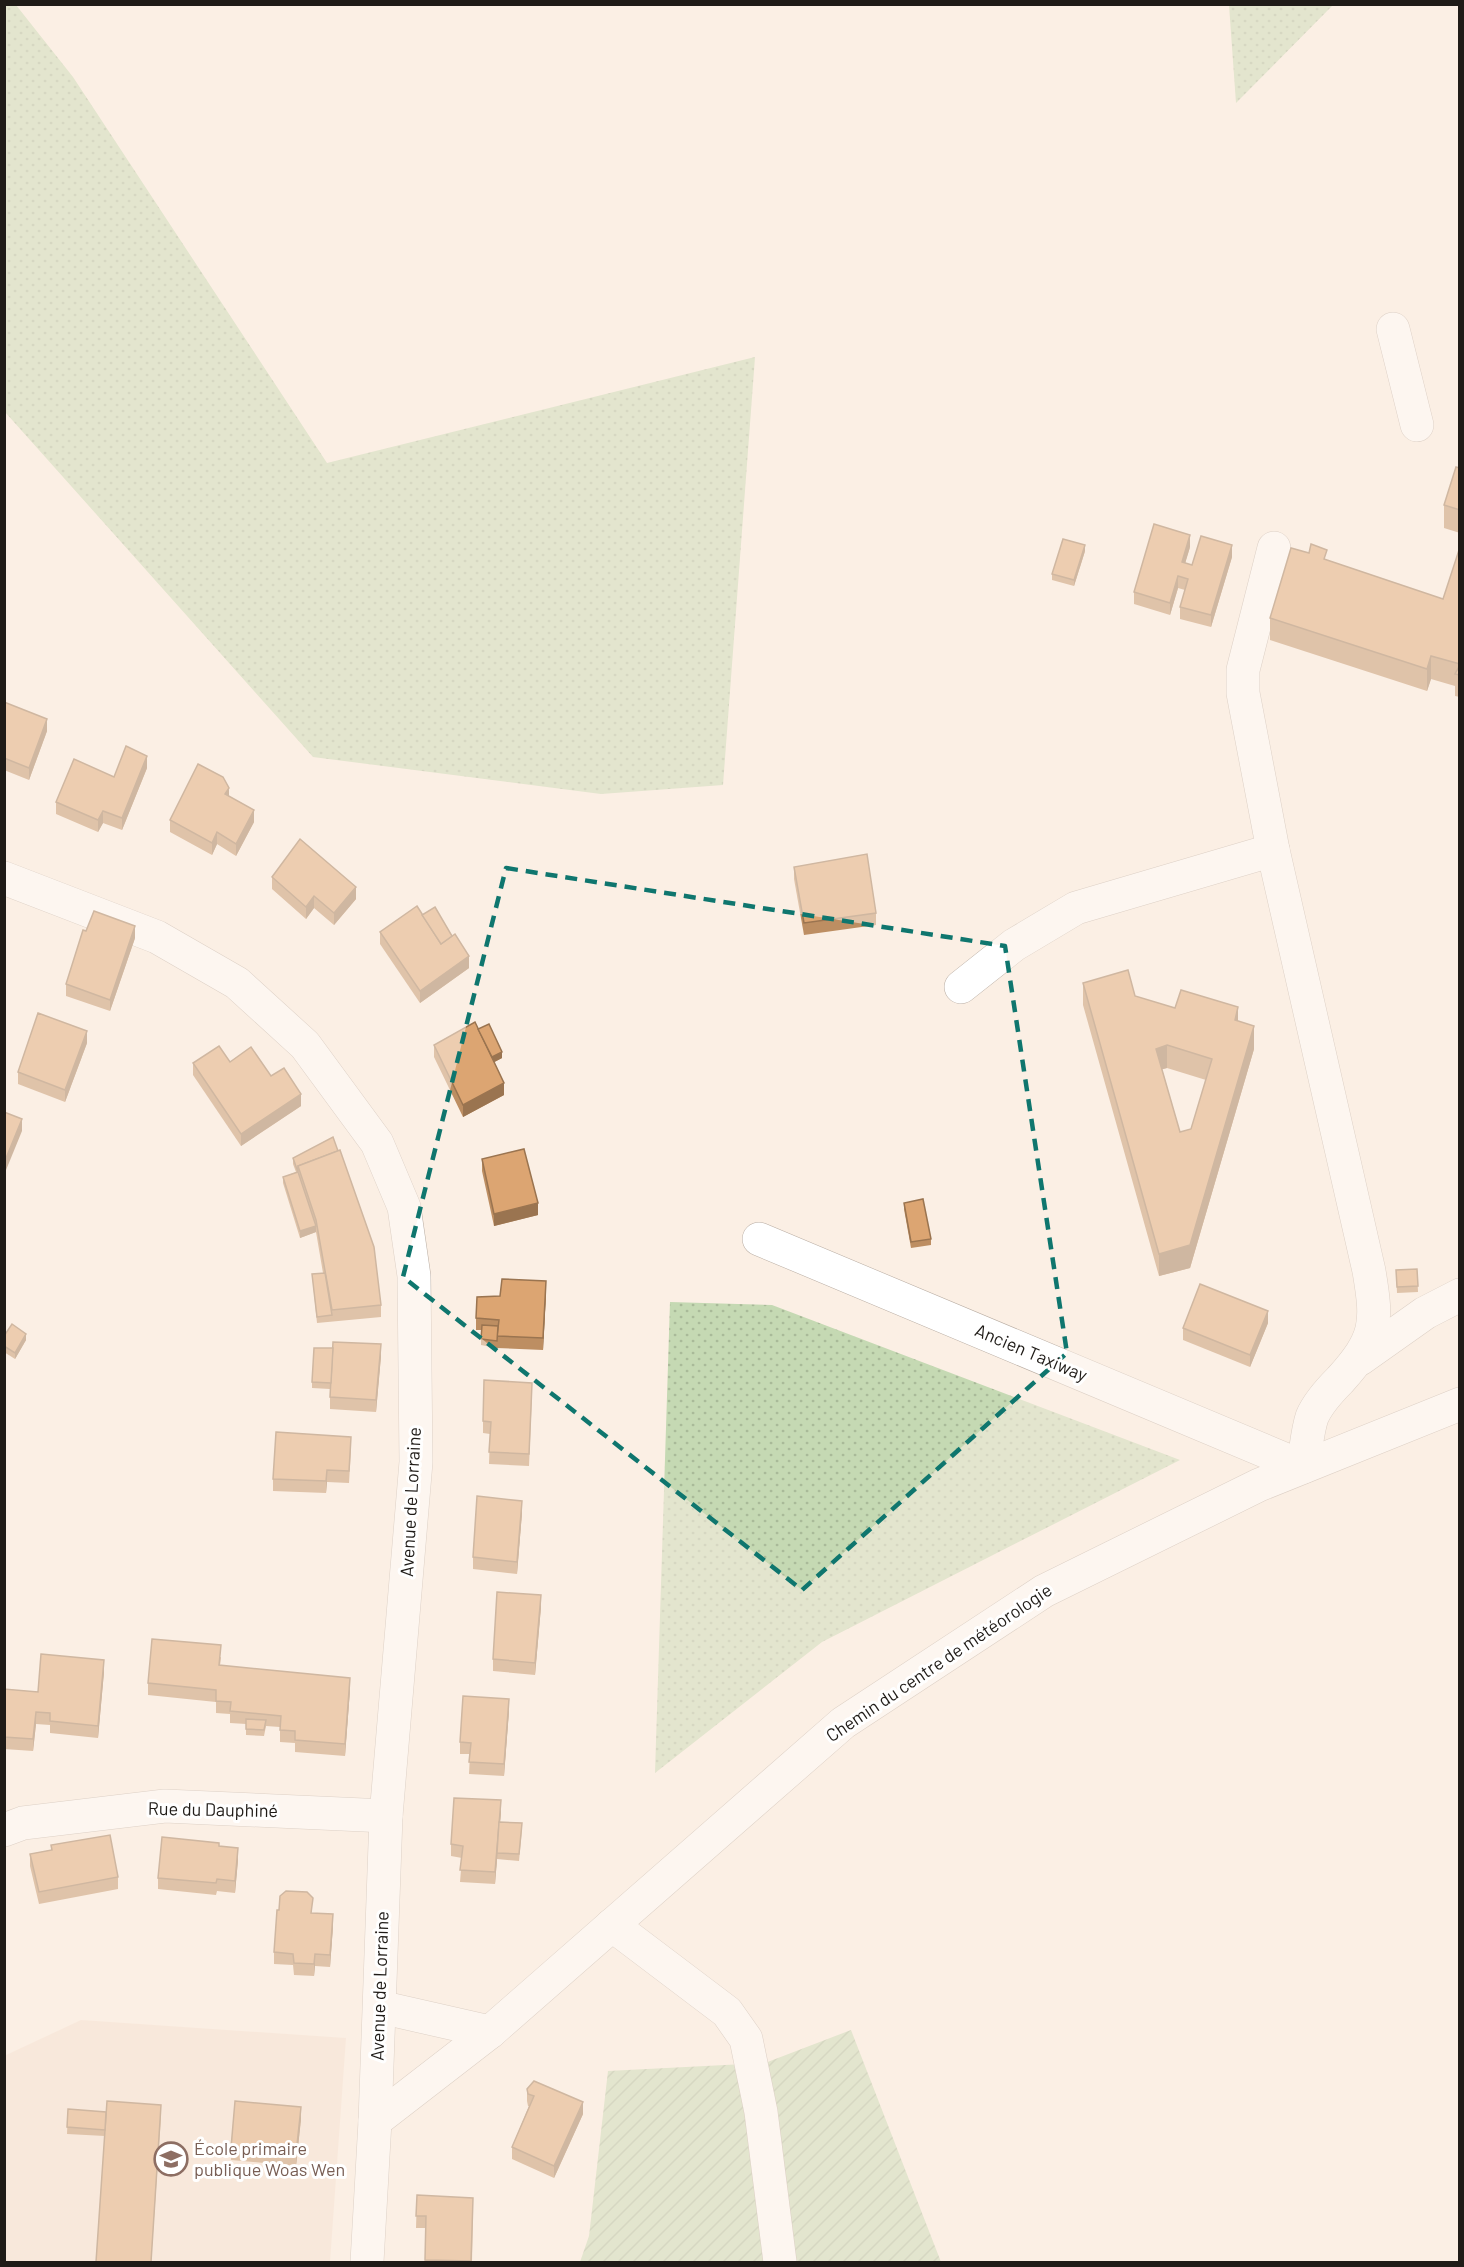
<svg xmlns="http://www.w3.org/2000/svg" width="1464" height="2267" font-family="Barlow,sans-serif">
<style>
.built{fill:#f4e1d1}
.grass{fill:url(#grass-dots)}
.garden{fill:url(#garden-furrows)}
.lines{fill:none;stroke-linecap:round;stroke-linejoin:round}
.minor-casing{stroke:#b9ada3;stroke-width:34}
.minor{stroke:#fff;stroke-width:33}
.wall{fill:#bd8e62;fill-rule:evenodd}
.shaded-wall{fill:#9a7450}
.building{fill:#dca572;stroke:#9a7450;stroke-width:1.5;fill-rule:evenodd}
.marked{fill:none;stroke:#0f766e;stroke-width:4.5;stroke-dasharray:12 8;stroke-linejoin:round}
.labels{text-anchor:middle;stroke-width:6;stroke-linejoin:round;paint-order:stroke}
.street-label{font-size:18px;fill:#1f1b17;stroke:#fff}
.education-label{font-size:18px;fill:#785e54;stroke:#fff;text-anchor:start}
</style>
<defs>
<pattern id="grass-dots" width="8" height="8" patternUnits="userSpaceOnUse" patternTransform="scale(1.5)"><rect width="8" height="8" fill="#c5d9b3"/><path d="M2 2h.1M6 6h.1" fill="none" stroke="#a9ba99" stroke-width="1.8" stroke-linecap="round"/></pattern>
<pattern id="garden-furrows" width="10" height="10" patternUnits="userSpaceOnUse" patternTransform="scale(1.5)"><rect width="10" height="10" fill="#c5d9b3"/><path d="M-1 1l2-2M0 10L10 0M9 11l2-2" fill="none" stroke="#a9ba99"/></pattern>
</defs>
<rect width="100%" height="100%" fill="#fbefe4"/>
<polygon class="built" points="81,2020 346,2038 330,2262 5,2262 4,2056"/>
<g class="grass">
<polygon points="4,5 16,5 73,77 327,463 755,357 723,785 601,794 313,757 5,412"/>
<polygon points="1229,5 1229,4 1333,5 1236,103"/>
<polygon points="670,1302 772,1305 1180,1460 822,1642 655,1773"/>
</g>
<polygon class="garden" points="851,2030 941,2262 580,2262 589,2236 608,2071 765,2063"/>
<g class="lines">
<g class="minor-casing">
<g id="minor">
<polyline points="1393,329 1417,425"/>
<polyline points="4,878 157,937 237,983 305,1045 377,1143 404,1207 414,1276 416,1462 386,1816 375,2121 367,2262"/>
<polyline points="961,987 1014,945 1076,908 1273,850"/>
<path d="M759 1239 1303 1467C1306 1451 1307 1432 1312 1417 1318 1403 1329 1391 1340 1380 1377 1339 1378 1324 1369 1271L1273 850 1243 693V670L1274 548"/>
<polyline points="1360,1359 1425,1313 1460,1295"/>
<polyline points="4,1830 23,1823 165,1806 386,1816"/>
<polyline points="612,1925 727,2012 746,2039 761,2112 780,2262"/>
<polyline points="380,2007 490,2032"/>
<polyline points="375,2121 490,2032 843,1723 1044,1591 1259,1485 1460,1404"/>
</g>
</g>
<use href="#minor" class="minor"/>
</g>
<g class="wall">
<polygon points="1460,468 1460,533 1444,528 1444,505"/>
<polygon points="1190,547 1185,563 1192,565 1232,557 1211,627 1180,619 1180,607 1185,590 1178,588 1170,615 1134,604 1134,592"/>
<polygon points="1460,547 1460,697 1455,696 1455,686 1431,679 1427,691 1270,640 1270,618 1327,560 1443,599"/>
<polygon points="1085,551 1074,586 1052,580 1052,574"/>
<polygon points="4,702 47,731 29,780 4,770"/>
<polygon points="147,768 122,830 103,823 98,832 56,814 56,802 114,777"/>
<polygon points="229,796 254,822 236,856 217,844 212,855 170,832 170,820"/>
<polygon points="794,867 876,913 876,925 804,935 794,879"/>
<polygon points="272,877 356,899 334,925 314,908 306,919 272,889"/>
<polygon points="422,915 469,968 420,1003 380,944 380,932"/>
<polygon points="135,938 110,1011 66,996 66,984"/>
<path d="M1083 983 1135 996 1175 1008 1238 1021 1254 1049 1190 1268 1159 1276 1083 1005ZM1167 1068 1206 1080 1191 1129 1180 1132 1162 1069Z"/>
<polygon points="478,1029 502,1058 494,1062 504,1095 463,1117 434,1057 434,1045"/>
<polygon points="87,1043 65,1102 18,1084 18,1072"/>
<polygon points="230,1062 271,1076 301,1106 241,1146 193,1075 193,1063"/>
<polygon points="293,1158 381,1305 381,1317 317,1323 312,1274 323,1273 316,1232 300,1238 283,1183 283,1177 296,1172 293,1164"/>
<polygon points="482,1159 538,1215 494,1226 482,1171"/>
<polygon points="904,1203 931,1239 931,1245 911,1248 904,1209"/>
<polygon points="1417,1269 1418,1292 1397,1293 1396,1270"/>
<polygon points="546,1293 543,1350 497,1348 481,1345 481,1330 476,1330 476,1318 500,1296"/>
<polygon points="1268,1323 1250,1367 1183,1340 1183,1328"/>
<polygon points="4,1336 26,1340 15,1359 4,1352"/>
<polygon points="381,1356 376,1412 330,1409 330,1389 312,1388 312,1382"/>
<polygon points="532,1395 529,1466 489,1464 490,1434 483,1433 483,1421"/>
<polygon points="351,1449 349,1483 327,1482 326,1493 273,1491 273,1479"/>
<polygon points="522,1513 517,1574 473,1569 473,1557"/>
<polygon points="541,1607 535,1675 493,1671 493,1659"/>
<polygon points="221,1657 220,1666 350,1690 345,1756 295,1752 295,1743 280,1742 280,1727 266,1726 264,1736 246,1735 246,1724 230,1723 230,1714 216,1713 216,1702 148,1695 148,1683"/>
<polygon points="104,1672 98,1738 50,1733 50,1725 36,1724 33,1751 4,1749 4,1689 38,1692"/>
<polygon points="509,1711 504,1776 469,1774 470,1754 460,1754 460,1742"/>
<polygon points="501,1812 500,1822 522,1829 519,1861 497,1859 495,1884 460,1882 462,1858 451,1856 451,1844"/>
<polygon points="51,1845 118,1877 118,1889 39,1904 30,1866 30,1854 51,1850"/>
<polygon points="238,1860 235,1893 217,1891 216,1895 158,1889 158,1878"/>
<polygon points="312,1913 333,1926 330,1967 315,1966 314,1976 294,1975 293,1965 274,1964 274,1952"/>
<polygon points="527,2089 583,2114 554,2178 512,2159 512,2147 529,2106 528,2106 527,2101"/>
<polygon points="68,2109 161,2117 151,2262 96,2262 105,2136 67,2134"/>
<polygon points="301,2119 296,2166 231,2160 231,2148"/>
<polygon points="417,2195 473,2209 472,2262 425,2262 426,2228 416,2228"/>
</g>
<g class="shaded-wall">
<polygon points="1190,535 1190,547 1182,574 1182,562"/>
<polygon points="1085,545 1085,551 1074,586 1074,580"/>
<polygon points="1232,545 1232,557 1211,627 1211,615"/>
<polygon points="1178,576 1178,588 1170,615 1170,603"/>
<polygon points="1431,656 1431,679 1427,691 1427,669"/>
<polygon points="47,719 47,731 29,780 29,768"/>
<polygon points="147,756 147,768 122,830 122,818"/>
<polygon points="229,788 229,799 225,794"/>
<polygon points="254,810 254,822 236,856 236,844"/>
<polygon points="103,811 103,823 98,832 98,820"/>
<polygon points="217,832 217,844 212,855 212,843"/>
<polygon points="356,887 356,899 334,925 334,913"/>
<polygon points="314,896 314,908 306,919 306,907"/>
<polygon points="135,926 135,938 110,1011 110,1000"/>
<polygon points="469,956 469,968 420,1003 420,991"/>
<polygon points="1238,1007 1238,1030 1235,1020"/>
<polygon points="1254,1026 1254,1049 1190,1268 1159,1276 1159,1254"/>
<polygon points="87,1031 87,1043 65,1102 65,1090"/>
<polygon points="1167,1045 1167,1068 1156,1071 1156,1049"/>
<polygon points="502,1052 502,1058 489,1065 489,1058"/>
<polygon points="504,1083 504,1095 463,1117 463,1105"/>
<polygon points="301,1094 301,1106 241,1146 241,1134"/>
<polygon points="22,1119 22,1131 4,1175 4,1163"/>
<polygon points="538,1203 538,1215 494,1226 494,1214"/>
<polygon points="316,1226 316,1232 300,1238 300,1231"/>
<polygon points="546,1281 546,1293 543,1350 543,1338"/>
<polygon points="1268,1311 1268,1323 1250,1367 1250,1355"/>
<polygon points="26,1334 26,1340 15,1359 15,1353"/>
<polygon points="381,1344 381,1356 376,1412 376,1400"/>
<polygon points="327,1470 327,1482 326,1493 326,1481"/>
<polygon points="522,1501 522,1513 517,1574 517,1562"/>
<polygon points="541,1595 541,1607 535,1675 535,1663"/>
<polygon points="104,1660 104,1672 98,1738 98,1726"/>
<polygon points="350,1678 350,1690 345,1756 345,1744"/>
<polygon points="509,1699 509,1711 504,1776 504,1764"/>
<polygon points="36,1712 36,1724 33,1751 33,1739"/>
<polygon points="501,1800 501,1812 495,1884 495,1872"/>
<polygon points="238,1848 238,1860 235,1893 235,1881"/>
<polygon points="333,1914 333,1926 330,1967 330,1955"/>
<polygon points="315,1954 315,1966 314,1976 314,1964"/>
<polygon points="583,2102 583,2114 554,2178 554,2166"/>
<polygon points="301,2107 301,2119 296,2166 296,2154"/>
</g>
<g class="building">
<polygon points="1456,467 1460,468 1460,510 1444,505"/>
<polygon points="1154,524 1190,535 1182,562 1192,565 1201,536 1232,545 1211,615 1180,607 1188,579 1178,576 1170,603 1134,592"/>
<polygon points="1063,539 1085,545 1074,580 1052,574"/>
<polygon points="1311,544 1327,550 1324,559 1443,599 1460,547 1460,664 1431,656 1427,669 1270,618 1291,548 1309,553"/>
<polygon points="1460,665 1460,675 1455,674"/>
<polygon points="4,702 47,719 29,768 4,758"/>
<polygon points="126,746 147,756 122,818 103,811 98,820 56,802 74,759 114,777"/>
<polygon points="198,764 223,777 229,788 225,794 254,810 236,844 217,832 212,843 170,820"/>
<polygon points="300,839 356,887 334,913 314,896 306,907 272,877"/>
<polygon points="867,854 876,913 804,923 794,867"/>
<polygon points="417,906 441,944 455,934 469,956 420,991 380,932"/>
<polygon points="435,907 452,936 441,944 422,915"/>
<polygon points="94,911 135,926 110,1000 66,984 83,930 86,931"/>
<path d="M1128 970 1135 996 1175 1008 1181 990 1238 1007 1235 1020 1254 1026 1190 1245 1159 1254 1083 983ZM1167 1045 1212 1059 1191 1129 1180 1132 1156 1049Z"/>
<polygon points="38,1013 87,1031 65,1090 18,1072"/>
<polygon points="475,1022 504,1083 463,1105 434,1045"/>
<polygon points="489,1024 502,1052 492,1057 478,1029"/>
<polygon points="219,1046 230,1062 251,1047 271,1076 284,1068 301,1094 241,1134 193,1063"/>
<polygon points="4,1112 22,1119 4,1163"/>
<polygon points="333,1137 338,1151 298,1166 298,1172 316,1226 300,1231 283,1177 298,1172 293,1158"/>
<polygon points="524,1149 538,1203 494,1214 482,1159"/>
<polygon points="340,1150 374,1247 381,1305 332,1310 316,1220 298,1166"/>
<polygon points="923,1199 931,1239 911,1242 904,1203"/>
<polygon points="1417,1269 1418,1286 1397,1287 1396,1270"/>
<polygon points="325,1273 332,1315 317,1317 312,1274"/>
<polygon points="502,1279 546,1281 543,1338 497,1336 499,1320 476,1318 477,1297 500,1296"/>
<polygon points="1200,1284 1268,1311 1250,1355 1183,1328"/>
<polygon points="12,1324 26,1334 15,1353 4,1346 4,1336"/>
<polygon points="482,1325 498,1326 497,1341 481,1339"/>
<polygon points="333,1342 381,1344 376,1400 330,1397"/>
<polygon points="314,1348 333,1348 331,1383 312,1382"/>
<polygon points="484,1380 532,1383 529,1454 489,1452 491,1422 483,1421"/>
<polygon points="276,1432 351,1437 349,1471 327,1470 326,1481 273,1479"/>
<polygon points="477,1496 522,1501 517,1562 473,1557"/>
<polygon points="497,1592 541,1595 535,1663 493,1659"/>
<polygon points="152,1639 221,1645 219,1665 350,1678 345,1744 295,1740 295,1731 280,1730 281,1716 230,1711 231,1702 216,1701 216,1690 148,1683"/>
<polygon points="41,1654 104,1660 98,1726 50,1721 50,1713 36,1712 33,1739 4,1737 4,1689 38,1692"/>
<polygon points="463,1696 509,1699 504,1764 469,1762 471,1743 460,1742"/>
<polygon points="246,1719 266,1720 264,1730 246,1729"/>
<polygon points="454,1798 501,1800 495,1872 460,1870 463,1846 451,1844"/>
<polygon points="499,1822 522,1823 519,1854 497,1853"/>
<polygon points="110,1835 118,1877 39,1892 30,1854 52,1850 51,1845"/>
<polygon points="162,1837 219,1843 219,1846 238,1848 235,1881 217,1879 216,1883 158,1878"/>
<polygon points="286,1891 307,1892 313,1898 311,1913 333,1914 330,1955 315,1954 314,1964 294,1963 293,1954 274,1952 277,1910 279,1910 280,1896"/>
<polygon points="534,2081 583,2102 554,2166 512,2147 534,2096 528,2094 527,2089"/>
<polygon points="107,2101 161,2105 151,2262 96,2262"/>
<polygon points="235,2101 301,2107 296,2154 231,2148"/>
<polygon points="68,2109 106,2112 105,2130 67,2127"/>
<polygon points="417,2195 473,2198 471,2261 425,2260 426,2216 416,2216"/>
</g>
<path d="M0 0H1464V2267H0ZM506 868 1005 946 1067 1353 802 1590 403 1277Z" fill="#fbefe4" fill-opacity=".55" fill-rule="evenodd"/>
<path class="marked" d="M506 868 1005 946 1067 1353 802 1590 403 1277Z"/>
<defs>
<g id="school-ring" transform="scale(1.725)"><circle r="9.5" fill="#fff" stroke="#8d6e63" stroke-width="1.5"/><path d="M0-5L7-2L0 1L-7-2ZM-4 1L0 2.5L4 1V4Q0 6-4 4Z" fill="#8d6e63"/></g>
</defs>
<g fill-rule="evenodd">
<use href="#school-ring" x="171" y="2159"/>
</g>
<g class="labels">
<g class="street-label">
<text transform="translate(1031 1353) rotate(23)" y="6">Ancien Taxiway</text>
<text transform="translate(411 1502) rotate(-87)" y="6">Avenue de Lorraine</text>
<text transform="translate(939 1663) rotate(-34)" y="6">Chemin du centre de météorologie</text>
<text transform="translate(213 1810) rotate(1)" y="6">Rue du Dauphiné</text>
<text transform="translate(380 1986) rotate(-88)" y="6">Avenue de Lorraine</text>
</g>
<g class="education-label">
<text x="194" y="2155">École primaire<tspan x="194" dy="21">publique Woas Wen</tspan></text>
</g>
</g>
<rect width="1464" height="2267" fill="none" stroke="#1f1b17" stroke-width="12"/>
</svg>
